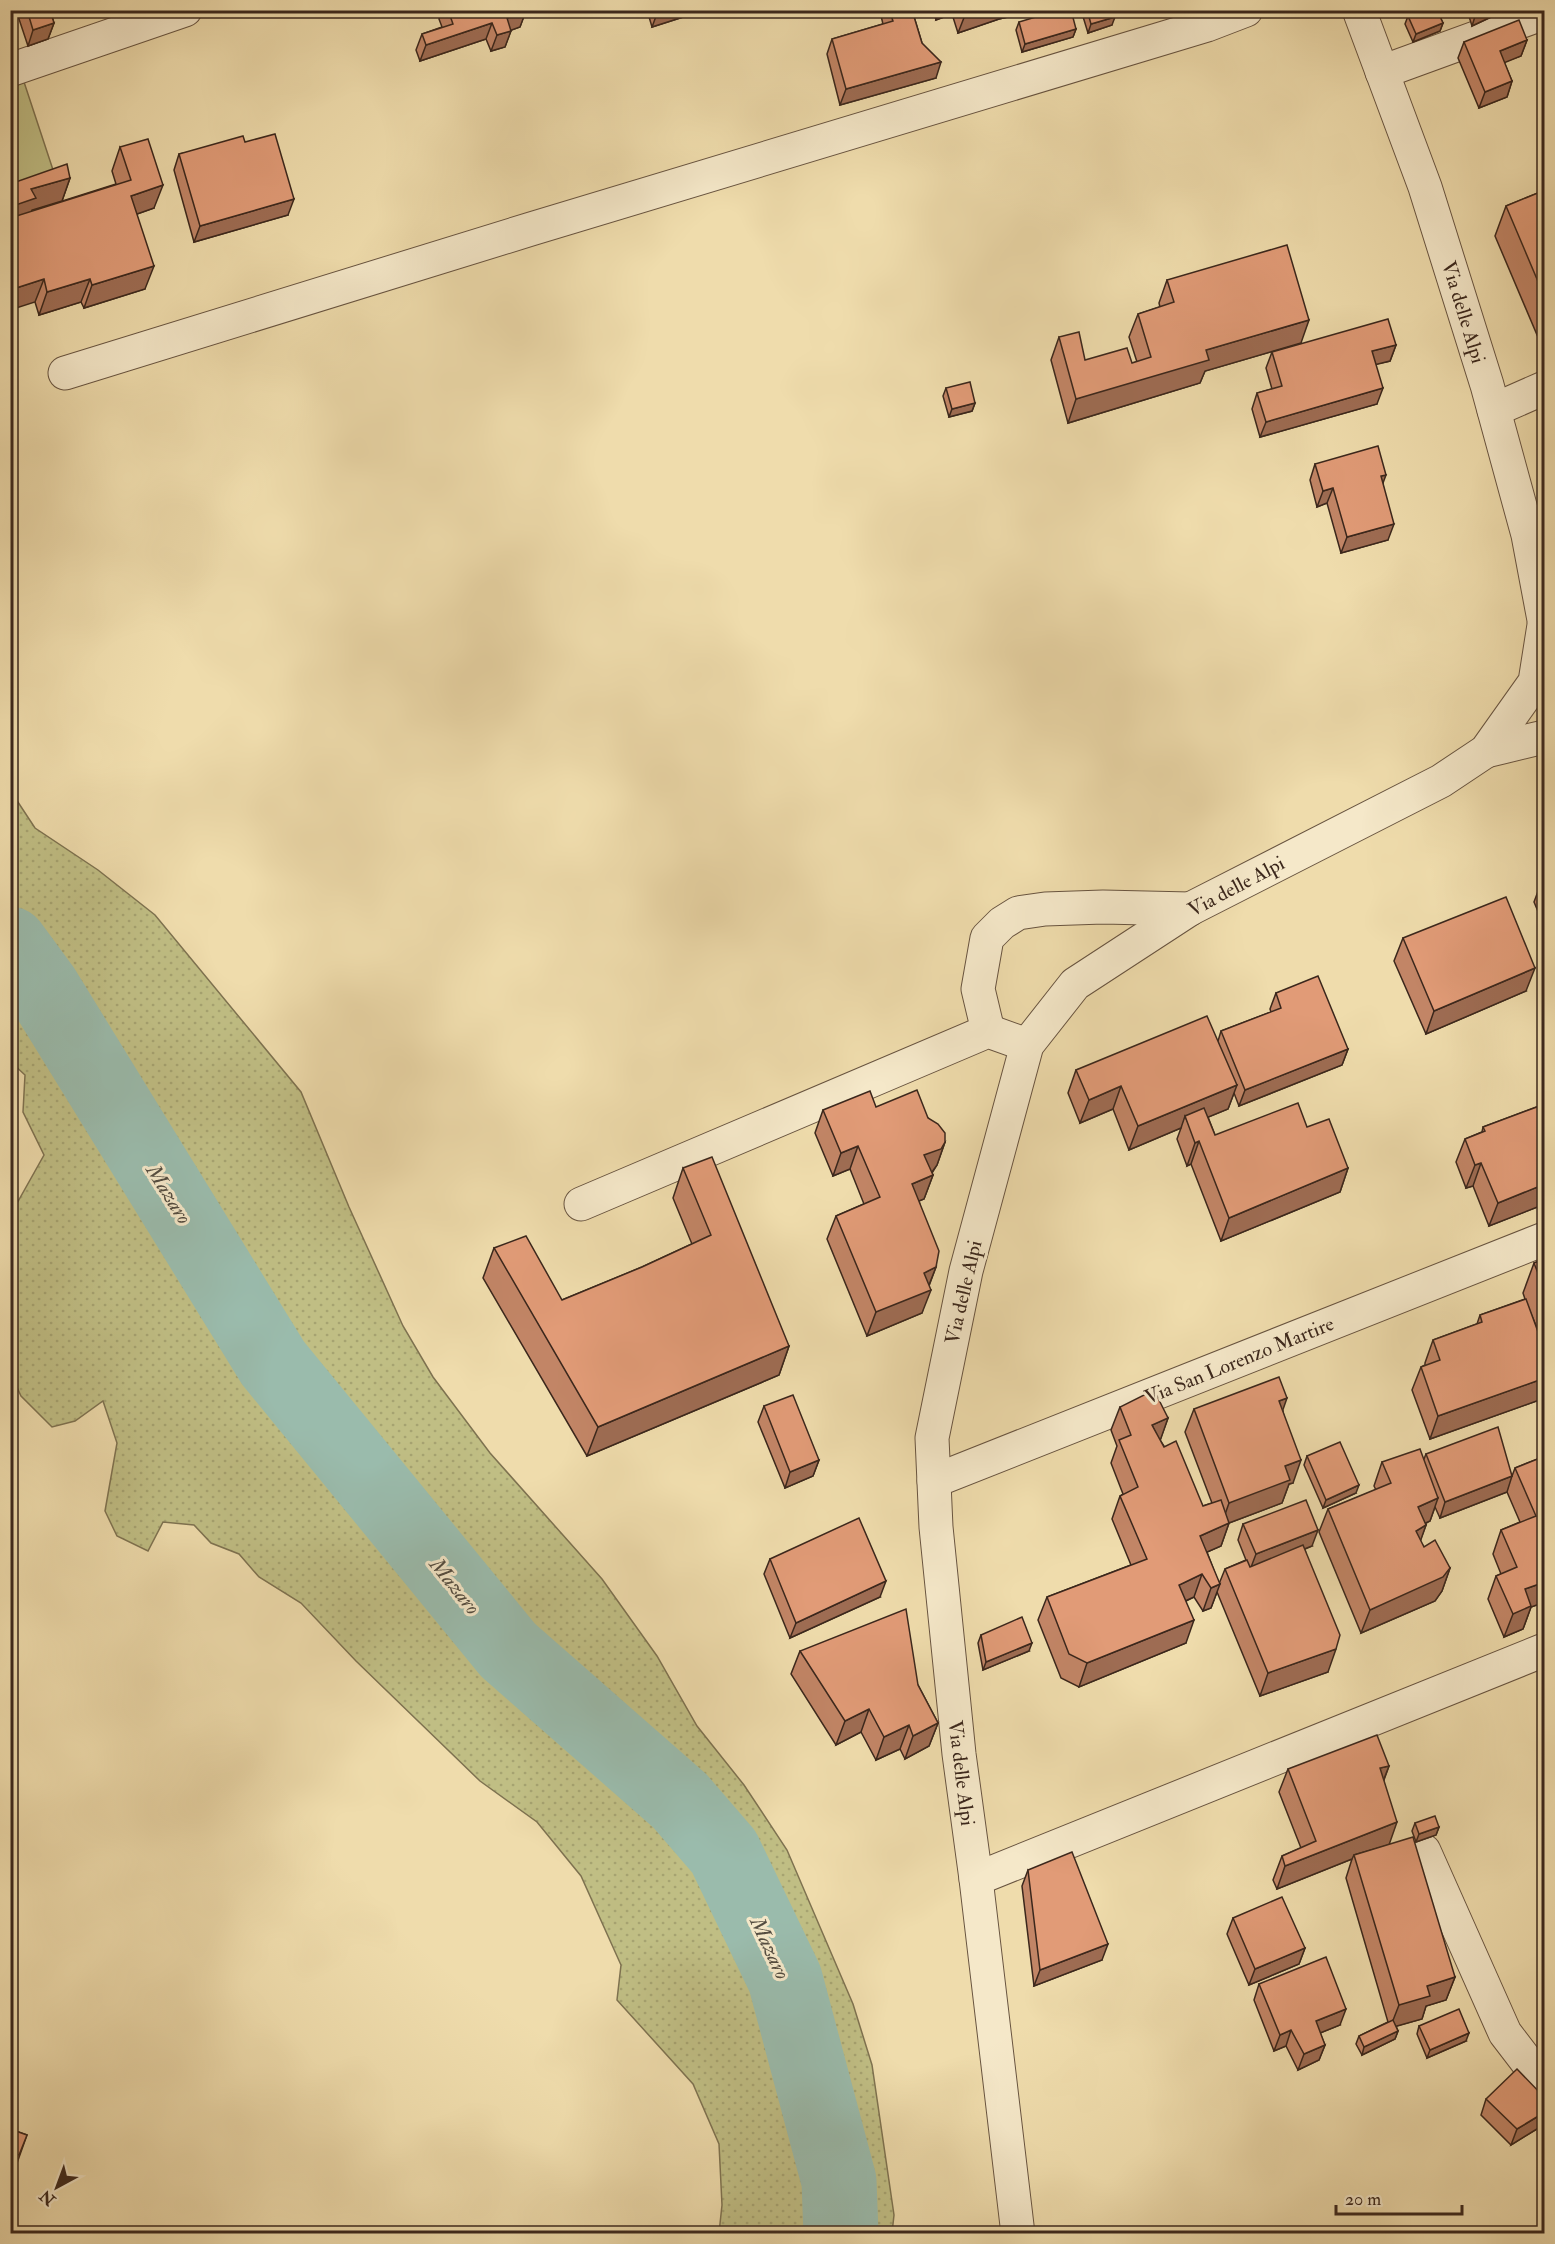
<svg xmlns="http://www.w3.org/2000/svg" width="1555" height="2244" font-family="'IM FELL Double Pica',serif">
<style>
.grass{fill:url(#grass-dots);stroke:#7e7250;stroke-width:1.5}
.green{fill:#c0be84;stroke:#7e7250;stroke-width:1.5}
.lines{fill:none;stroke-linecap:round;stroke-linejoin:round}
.river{stroke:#9abbac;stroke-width:75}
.minor-casing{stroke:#685440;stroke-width:35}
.minor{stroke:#f5e8c9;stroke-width:33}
.wall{fill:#c28566;stroke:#3b271c;stroke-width:1.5}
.shaded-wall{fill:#9e6c53;stroke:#3b271c;stroke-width:1.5}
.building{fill:#e19b77;stroke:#3b271c;stroke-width:1.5}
.labels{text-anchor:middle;stroke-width:6;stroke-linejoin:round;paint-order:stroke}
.street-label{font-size:20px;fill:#3b271c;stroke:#f5e8c9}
.water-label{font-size:21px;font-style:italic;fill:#534c40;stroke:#f5e8c9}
</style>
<defs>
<pattern id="grass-dots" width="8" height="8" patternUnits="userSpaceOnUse" patternTransform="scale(1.5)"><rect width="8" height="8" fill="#c0be84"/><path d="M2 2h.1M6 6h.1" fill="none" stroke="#a6a371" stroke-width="1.8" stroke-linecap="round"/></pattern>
</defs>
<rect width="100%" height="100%" fill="#efdcac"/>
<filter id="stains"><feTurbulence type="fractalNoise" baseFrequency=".00333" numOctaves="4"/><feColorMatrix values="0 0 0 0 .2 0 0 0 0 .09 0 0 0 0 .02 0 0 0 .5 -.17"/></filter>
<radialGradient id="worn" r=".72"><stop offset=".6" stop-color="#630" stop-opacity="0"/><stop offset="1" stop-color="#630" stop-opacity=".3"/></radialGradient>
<polygon class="grass" points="10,790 35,828 98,870 155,915 301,1092 349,1207 403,1326 433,1377 490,1453 602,1579 657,1656 697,1726 744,1785 787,1850 853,2004 872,2065 894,2215 892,2233 719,2233 722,2205 719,2144 693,2084 617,2000 621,1965 581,1876 537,1822 480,1781 356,1661 301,1603 259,1577 239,1554 211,1543 194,1525 163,1522 148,1551 117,1536 105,1511 117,1443 103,1401 75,1421 52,1427 21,1396 11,1374 11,1214 44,1155 23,1112 25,1075 11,1062"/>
<polygon class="green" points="24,82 59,188 11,204 11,87"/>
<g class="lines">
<polyline class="river" points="10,944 43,989 273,1363 508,1650 680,1801 724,1852 785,1979 839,2181 841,2234"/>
<g class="minor-casing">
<g id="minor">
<polyline points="1359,10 1425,187 1487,385 1528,535 1544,620"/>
<polyline points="10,70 185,10"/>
<polyline points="1382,72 1544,13"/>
<polyline points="65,373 531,229 1207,25 1246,10"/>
<polyline points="1494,410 1544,388"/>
<polyline points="1486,751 1544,737"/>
<polyline points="988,1031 978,989 987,938 1002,923 1018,913 1045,909 1103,907 1190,909"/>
<polyline points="581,1204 988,1031 1027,1045"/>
<polyline points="934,1481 1544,1239"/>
<polyline points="1424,1851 1505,2033 1544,2084"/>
<polyline points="976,1879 1544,1650"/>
<polyline points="1018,2234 976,1879 959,1754 936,1527 932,1438 966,1271 1027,1045 1075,984 1190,909 1441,781 1486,751 1535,682 1544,625"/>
</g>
</g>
<use href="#minor" class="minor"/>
</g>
<g class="wall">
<polygon points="16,10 50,10 54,23 48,39 28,46"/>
<polygon points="442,10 526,10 520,27 511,30 505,47 491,51 486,39 420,61 416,50 422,34 442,27 439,19"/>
<polygon points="647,10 705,10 652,27"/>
<polygon points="880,10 912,10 922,43 936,78 840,105 827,54 832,39 883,24 880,12"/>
<polygon points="933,10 1028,10 1026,13 999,19 958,33 952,14 936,20"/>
<polygon points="1081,10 1113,10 1112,25 1088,33"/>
<polygon points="1415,10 1437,10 1443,23 1440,31 1413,42 1405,24 1408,16 1416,12"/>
<polygon points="1467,10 1506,10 1472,26"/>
<polygon points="1019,22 1076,29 1073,37 1022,52 1016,30"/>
<polygon points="1527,40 1521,56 1504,62 1512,81 1507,97 1479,108 1458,58 1464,42"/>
<polygon points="245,142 288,215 194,242 174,170 179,154"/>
<polygon points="120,147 154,208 137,214 145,289 84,308 81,302 39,315 35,302 10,184 70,178 62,201 32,210 31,211 116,184 112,171"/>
<polygon points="1545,190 1545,348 1543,349 1495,236 1506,206"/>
<polygon points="1167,280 1301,343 1205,371 1200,383 1068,423 1051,360 1059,337 1085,360 1132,363 1137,362 1129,337 1138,314 1160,307 1159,303"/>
<polygon points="1396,345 1390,361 1376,364 1377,404 1260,437 1252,409 1257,393 1272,389 1266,368 1272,352"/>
<polygon points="946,388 975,403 972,411 949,417 943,396"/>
<polygon points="1315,464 1383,483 1388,540 1341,553 1327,503 1317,507 1310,480"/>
<polygon points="1545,884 1545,928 1534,902 1540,886"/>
<polygon points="1403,938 1526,991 1426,1034 1394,961"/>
<polygon points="1276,993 1348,1049 1342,1065 1239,1106 1234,1093 1228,1109 1208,1117 1215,1135 1307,1127 1348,1168 1340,1192 1221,1241 1191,1164 1187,1166 1177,1139 1181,1128 1129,1150 1113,1109 1080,1123 1068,1093 1076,1070 1218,1041 1221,1031 1271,1012 1270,1009"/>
<polygon points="1545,1090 1545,1204 1489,1226 1473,1186 1466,1188 1456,1162 1465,1139 1482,1132 1483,1127 1539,1106"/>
<polygon points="876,1107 928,1118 945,1142 937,1165 932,1173 933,1175 924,1199 919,1201 936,1267 929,1286 922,1313 867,1336 827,1239 836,1216 864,1204 850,1169 833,1176 815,1133 823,1110"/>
<polygon points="683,1168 789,1346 779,1375 587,1456 483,1278 494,1248 562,1300 642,1267 692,1244 673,1198"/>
<polygon points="1545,1259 1545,1347 1529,1309 1545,1351 1545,1398 1430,1439 1412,1390 1421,1367 1425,1365 1425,1363 1433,1340 1477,1324 1480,1315 1525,1299 1523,1293 1534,1263"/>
<polygon points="764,1406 819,1460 813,1476 785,1488 758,1422"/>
<polygon points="1120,1407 1168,1418 1160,1440 1203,1506 1212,1503 1185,1432 1194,1409 1283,1411 1293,1483 1289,1484 1282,1503 1229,1523 1221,1546 1207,1552 1219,1584 1225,1569 1246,1560 1238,1540 1243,1524 1312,1546 1305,1549 1328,1672 1260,1696 1217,1592 1211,1608 1203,1611 1194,1597 1186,1601 1186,1643 1079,1687 1061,1678 1038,1620 1047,1597 1131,1565 1112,1519 1120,1496 1123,1494 1111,1463 1117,1446 1111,1430"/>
<polygon points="1426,1454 1512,1476 1515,1468 1545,1456 1545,1602 1531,1607 1523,1629 1504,1637 1488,1599 1496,1576 1501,1574 1493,1554 1501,1530 1520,1522 1507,1492 1440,1518 1435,1507 1430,1521 1426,1523 1426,1525 1420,1541 1424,1547 1450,1568 1442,1591 1435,1601 1361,1633 1319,1532 1328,1509 1376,1490 1374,1486 1382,1462 1424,1459"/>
<polygon points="1307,1456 1356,1493 1323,1508 1304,1465"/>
<polygon points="770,1559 880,1597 790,1638 764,1574"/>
<polygon points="981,1635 1029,1651 983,1670 978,1643"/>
<polygon points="800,1651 918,1685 938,1723 929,1746 905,1759 900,1749 876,1760 861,1732 836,1745 791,1674"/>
<polygon points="1389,1766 1384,1780 1389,1844 1455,1977 1446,2000 1426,2006 1422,2019 1396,2026 1398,2031 1395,2039 1362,2055 1356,2044 1359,2036 1388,2022 1346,1878 1352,1859 1277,1889 1273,1880 1282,1856 1301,1848 1279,1792 1288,1769"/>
<polygon points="1415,1823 1439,1827 1436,1835 1416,1842 1412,1831"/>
<polygon points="1028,1870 1102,1960 1034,1986 1022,1886"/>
<polygon points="1233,1918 1305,1948 1299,1964 1249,1985 1227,1934"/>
<polygon points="1259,1984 1340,2025 1320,2033 1325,2045 1319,2060 1298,2070 1286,2046 1274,2051 1254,2000"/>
<polygon points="1419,2026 1466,2041 1427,2058 1417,2034"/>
<polygon points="1545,2098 1545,2124 1511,2145 1481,2115 1486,2099"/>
<polygon points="10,2129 27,2135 17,2163 10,2161"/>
</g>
<g class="shaded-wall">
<polygon points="660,10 705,10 652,27 658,11"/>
<polygon points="940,10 954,10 952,14 936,20"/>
<polygon points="967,10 1028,10 1026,13 999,19 958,33"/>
<polygon points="1477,10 1506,10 1472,26"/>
<polygon points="526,11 520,27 501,34 507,18"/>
<polygon points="1115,17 1112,25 1088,33 1091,24"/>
<polygon points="54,23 48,39 28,46 33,30"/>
<polygon points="492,23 486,39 420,61 426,45"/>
<polygon points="1443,23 1440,31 1413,42 1416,34"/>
<polygon points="1076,29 1073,37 1022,52 1025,44"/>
<polygon points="511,31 505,47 491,51 497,35"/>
<polygon points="1527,40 1521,56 1494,67 1500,51"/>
<polygon points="941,62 936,78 840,105 846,89"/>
<polygon points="1512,81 1507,97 1479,108 1485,92"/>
<polygon points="70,178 62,201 32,210 27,221 10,228 10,207 31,189"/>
<polygon points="163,185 154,208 123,219 131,196"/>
<polygon points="294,199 288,215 194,242 200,226"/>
<polygon points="154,266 145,289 84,308 92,285"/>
<polygon points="44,279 35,302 10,310 10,290"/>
<polygon points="90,279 81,302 39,315 47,292"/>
<polygon points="1309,320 1301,343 1205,371 1200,383 1068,423 1076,399 1206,350"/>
<polygon points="1396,345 1390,361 1366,367 1372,351"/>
<polygon points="1383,388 1377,404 1260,437 1266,422"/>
<polygon points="975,403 972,411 949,417 952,409"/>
<polygon points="1386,475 1380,491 1381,476"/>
<polygon points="1333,488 1327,503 1317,507 1323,491"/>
<polygon points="1394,524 1388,540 1341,553 1347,537"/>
<polygon points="1535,968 1526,991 1426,1034 1434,1011"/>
<polygon points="1348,1049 1342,1065 1239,1106 1245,1090"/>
<polygon points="1237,1085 1228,1109 1189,1125 1185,1116 1181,1128 1129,1150 1138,1126"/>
<polygon points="1121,1086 1113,1109 1080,1123 1089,1100"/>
<polygon points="1199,1141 1191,1164 1187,1166 1195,1143"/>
<polygon points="945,1142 937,1165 932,1172 916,1178 924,1155"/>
<polygon points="858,1146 850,1169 833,1176 841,1153"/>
<polygon points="1481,1163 1473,1186 1466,1188 1475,1165"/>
<polygon points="1348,1168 1340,1192 1221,1241 1229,1218"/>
<polygon points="933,1175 924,1199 903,1207 912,1184"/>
<polygon points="1545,1184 1545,1204 1489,1226 1498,1203"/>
<polygon points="936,1267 927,1290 931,1290 922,1313 867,1336 876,1312 924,1273"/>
<polygon points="789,1346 779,1375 587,1456 598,1427"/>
<polygon points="1545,1378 1545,1398 1430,1439 1438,1416"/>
<polygon points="1287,1398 1279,1421 1279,1401"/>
<polygon points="1168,1418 1160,1441 1152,1425"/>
<polygon points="819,1460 813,1476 785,1488 790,1472"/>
<polygon points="1301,1460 1293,1483 1289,1484 1282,1503 1221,1526 1229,1503 1285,1466"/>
<polygon points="1512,1476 1507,1492 1440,1518 1445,1502"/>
<polygon points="1359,1485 1356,1493 1323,1508 1326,1500"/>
<polygon points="1438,1498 1430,1521 1410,1530 1418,1507"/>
<polygon points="1229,1523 1221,1546 1191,1559 1200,1536"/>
<polygon points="1426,1525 1418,1548 1416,1531"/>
<polygon points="1318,1530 1312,1546 1250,1570 1256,1554"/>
<polygon points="1450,1568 1442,1591 1435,1601 1361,1633 1370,1610"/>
<polygon points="1202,1574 1194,1597 1170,1608 1179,1585"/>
<polygon points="886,1581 880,1597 790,1638 796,1623"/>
<polygon points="1545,1582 1545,1602 1531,1607 1523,1629 1504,1637 1513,1614 1525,1589"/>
<polygon points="1220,1584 1211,1608 1203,1611 1211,1588"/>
<polygon points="1194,1620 1186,1643 1079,1687 1087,1663"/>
<polygon points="1032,1643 1029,1651 983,1670 986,1662"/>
<polygon points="1336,1649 1328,1672 1260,1696 1268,1673"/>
<polygon points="869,1709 861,1732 836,1745 845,1721"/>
<polygon points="938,1723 929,1746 905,1759 913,1736"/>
<polygon points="909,1725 900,1749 876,1760 884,1737"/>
<polygon points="1389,1766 1380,1789 1380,1768"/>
<polygon points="1397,1822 1389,1845 1354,1855 1352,1859 1277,1889 1285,1866"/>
<polygon points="1439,1827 1436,1835 1416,1842 1419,1834"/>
<polygon points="1108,1944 1102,1960 1034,1986 1040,1970"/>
<polygon points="1305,1948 1299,1964 1249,1985 1255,1969"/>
<polygon points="1455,1977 1446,2000 1426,2006 1422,2019 1390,2028 1399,2005 1427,1986"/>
<polygon points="1346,2009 1340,2025 1310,2037 1316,2021"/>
<polygon points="1291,2030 1286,2046 1274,2051 1280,2035"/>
<polygon points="1398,2031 1395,2039 1362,2055 1364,2047"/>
<polygon points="1469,2033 1466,2041 1427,2058 1430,2050"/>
<polygon points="1325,2045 1319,2060 1298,2070 1304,2054"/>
<polygon points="1545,2112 1545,2124 1511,2145 1517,2129"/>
</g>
<g class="building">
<polygon points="27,10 50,10 54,23 33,30"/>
<polygon points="448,10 526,10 526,11 507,18 511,31 497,35 492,23 426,45 422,34 453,24"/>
<polygon points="889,10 912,10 922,43 941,62 846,89 832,39 893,21"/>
<polygon points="1059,10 1071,10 1076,29 1025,44 1019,22"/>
<polygon points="1087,10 1113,10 1115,17 1091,24"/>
<polygon points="1421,10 1437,10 1443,23 1416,34 1408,16"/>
<polygon points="1519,20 1527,40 1500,51 1512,81 1485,92 1464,42"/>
<polygon points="275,134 294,199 200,226 179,154 243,136 245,142"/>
<polygon points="148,139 163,185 131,196 154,266 92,285 90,279 47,292 44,279 10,290 10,218 131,180 120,147"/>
<polygon points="67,164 70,178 31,189 36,198 10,207 10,184"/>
<polygon points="1545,190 1545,298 1506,206"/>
<polygon points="1287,245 1309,320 1206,350 1209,360 1076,399 1059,337 1079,332 1085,360 1127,348 1132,363 1151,357 1138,314 1174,302 1167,280"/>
<polygon points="1388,319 1396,345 1372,351 1383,388 1266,422 1257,393 1282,386 1272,352"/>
<polygon points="970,382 975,403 952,409 946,388"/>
<polygon points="1378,446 1386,475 1381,476 1394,524 1347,537 1333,488 1323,491 1315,464"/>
<polygon points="1545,884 1545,898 1540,886"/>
<polygon points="1506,897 1535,968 1434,1011 1403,938"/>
<polygon points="1318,976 1348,1049 1245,1090 1221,1031 1281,1008 1276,993"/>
<polygon points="1207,1016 1237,1085 1138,1126 1121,1086 1089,1100 1076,1070"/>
<polygon points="917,1090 928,1118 938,1124 945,1133 945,1142 941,1149 924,1155 933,1175 912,1184 939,1251 936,1267 924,1273 931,1290 876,1312 836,1216 880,1197 858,1146 841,1153 823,1110 870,1091 876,1107"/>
<polygon points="1298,1103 1307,1127 1329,1119 1348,1168 1229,1218 1199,1141 1195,1143 1185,1116 1204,1108 1215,1135"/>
<polygon points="1545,1104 1545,1184 1498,1203 1481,1163 1475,1165 1465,1139 1485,1131 1483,1127"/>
<polygon points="712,1157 789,1346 598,1427 494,1248 526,1236 562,1300 642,1267 711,1235 683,1168"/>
<polygon points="1545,1259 1545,1291 1534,1263"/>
<polygon points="1526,1299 1545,1351 1545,1378 1438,1416 1421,1367 1440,1360 1433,1340 1482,1322 1480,1315"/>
<polygon points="1279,1377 1287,1398 1279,1401 1301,1460 1285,1466 1290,1480 1229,1503 1194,1409"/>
<polygon points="1154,1390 1168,1418 1152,1425 1164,1447 1176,1441 1203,1506 1221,1500 1229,1523 1200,1536 1220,1584 1211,1588 1202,1574 1179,1585 1194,1620 1087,1663 1069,1654 1047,1597 1147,1559 1120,1496 1138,1487 1119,1440 1131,1435 1120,1407"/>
<polygon points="793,1395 819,1460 790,1472 764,1406"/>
<polygon points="1498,1427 1512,1476 1445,1502 1426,1454"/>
<polygon points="1340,1442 1359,1485 1326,1500 1307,1456"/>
<polygon points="1420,1449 1438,1498 1418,1507 1426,1525 1416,1531 1424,1547 1435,1540 1450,1568 1443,1577 1370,1610 1328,1509 1391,1483 1382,1462"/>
<polygon points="1545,1456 1545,1582 1525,1589 1531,1606 1513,1614 1496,1576 1517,1567 1501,1530 1536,1516 1515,1468"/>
<polygon points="1306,1500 1318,1530 1256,1554 1243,1524"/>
<polygon points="859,1518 886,1581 796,1623 770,1559"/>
<polygon points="1303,1545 1340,1635 1336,1649 1268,1673 1225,1569 1247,1560 1250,1567"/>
<polygon points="906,1609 918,1685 938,1723 913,1736 909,1725 884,1737 869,1709 845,1721 800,1651"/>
<polygon points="1022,1617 1032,1643 986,1662 981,1635"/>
<polygon points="1377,1735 1389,1766 1380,1768 1397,1822 1285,1866 1282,1856 1316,1841 1288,1769"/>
<polygon points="1435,1816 1439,1827 1419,1834 1415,1823"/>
<polygon points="1413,1837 1455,1977 1427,1986 1430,1996 1399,2005 1354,1855"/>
<polygon points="1072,1852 1108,1944 1040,1970 1028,1870"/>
<polygon points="1282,1897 1305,1948 1255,1969 1233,1918"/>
<polygon points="1326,1957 1346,2009 1316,2021 1325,2045 1304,2054 1291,2030 1280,2035 1259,1984"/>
<polygon points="1459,2009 1469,2033 1430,2050 1419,2026"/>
<polygon points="1393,2020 1398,2031 1364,2047 1359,2036"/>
<polygon points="1517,2069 1545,2098 1545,2112 1517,2129 1486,2099"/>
<polygon points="10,2129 27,2135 19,2155 10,2152"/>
</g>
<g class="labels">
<g class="street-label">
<text transform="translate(1464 312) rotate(73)" y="7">Via delle Alpi</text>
<text transform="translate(1236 886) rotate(-28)" y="7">Via delle Alpi</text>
<text transform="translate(963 1292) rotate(-77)" y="7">Via delle Alpi</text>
<text transform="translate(1239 1360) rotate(-22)" y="7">Via San Lorenzo Martire</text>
<text transform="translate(962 1773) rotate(83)" y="7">Via delle Alpi</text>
</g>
<g class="water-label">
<text transform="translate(169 1194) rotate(58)" y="7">Mazaro</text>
<text transform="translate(455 1586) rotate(51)" y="7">Mazaro</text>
<text transform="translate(770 1948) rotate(65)" y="7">Mazaro</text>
</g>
</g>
<rect width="1555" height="2244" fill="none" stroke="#efdcac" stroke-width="36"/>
<rect x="12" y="12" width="1531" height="2220" fill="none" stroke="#3b271c" stroke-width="3"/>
<rect x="18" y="18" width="1519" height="2208" fill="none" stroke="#3b271c" stroke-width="1.5"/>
<g transform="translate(57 2187) rotate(221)" stroke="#f5e8c9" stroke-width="4.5" paint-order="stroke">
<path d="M0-4.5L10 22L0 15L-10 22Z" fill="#3b271c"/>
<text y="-9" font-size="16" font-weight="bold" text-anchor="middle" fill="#3b271c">N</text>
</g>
<path d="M1336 2205v9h126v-9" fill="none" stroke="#3b271c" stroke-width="3"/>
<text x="1345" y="2205" font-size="18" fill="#3b271c" stroke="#f5e8c9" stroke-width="4.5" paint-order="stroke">20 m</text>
<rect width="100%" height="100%" filter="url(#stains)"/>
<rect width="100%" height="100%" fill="url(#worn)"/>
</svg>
